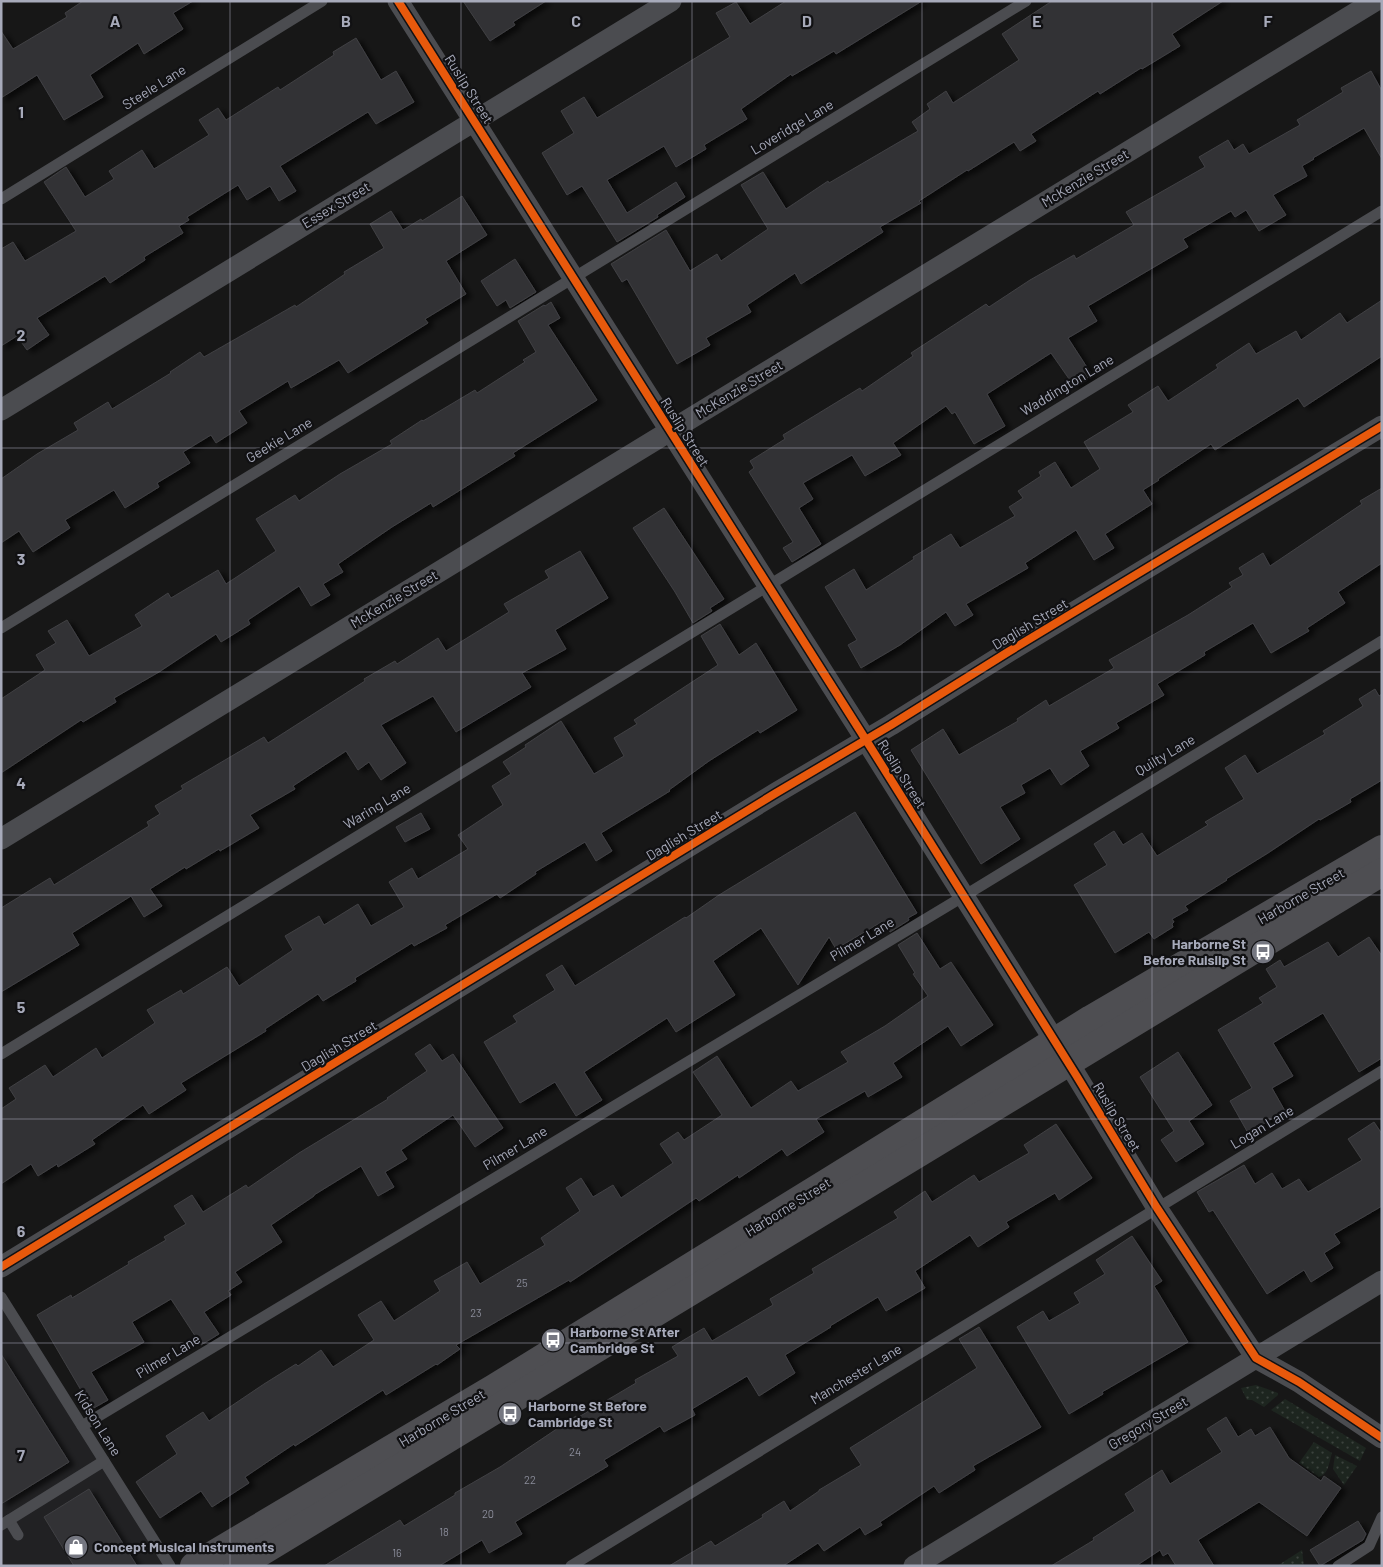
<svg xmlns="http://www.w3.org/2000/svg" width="1383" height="1567" font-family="Barlow,sans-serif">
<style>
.built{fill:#212123}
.grass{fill:url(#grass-dots)}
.building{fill:#333335;stroke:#404044;filter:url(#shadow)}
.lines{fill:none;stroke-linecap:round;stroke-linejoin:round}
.service{stroke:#4b4c50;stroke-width:11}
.minor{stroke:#4b4c50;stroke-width:21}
.primary{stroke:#4e4e52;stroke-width:28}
.cycleway-casing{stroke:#111113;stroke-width:11}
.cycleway{stroke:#e8590c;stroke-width:8}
.grid{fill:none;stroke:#a7aaba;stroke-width:1;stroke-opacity:0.55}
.labels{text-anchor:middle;stroke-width:4.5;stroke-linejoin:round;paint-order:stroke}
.number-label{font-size:11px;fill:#8a8c99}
.street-label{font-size:14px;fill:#a7aaba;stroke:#111113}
.poi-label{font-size:14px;font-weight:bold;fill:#a7aaba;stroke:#111113;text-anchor:start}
.grid-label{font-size:16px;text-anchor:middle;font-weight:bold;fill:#a7aaba;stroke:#111113;stroke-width:4.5;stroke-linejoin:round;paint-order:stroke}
</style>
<defs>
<pattern id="grass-dots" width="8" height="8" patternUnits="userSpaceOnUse" patternTransform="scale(1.25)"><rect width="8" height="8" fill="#1d251f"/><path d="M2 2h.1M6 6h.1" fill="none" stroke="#3b423d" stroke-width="1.8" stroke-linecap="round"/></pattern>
<filter id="shadow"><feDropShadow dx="5.5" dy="3" stdDeviation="2.5" flood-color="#0009"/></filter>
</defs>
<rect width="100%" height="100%" fill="#171717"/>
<polygon class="built" points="1,1297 170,1566 1,1566"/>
<g class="grass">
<polygon points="1256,1385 1278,1393 1278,1395 1264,1407 1252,1400 1247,1400 1241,1388"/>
<polygon points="1285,1399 1366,1448 1360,1461 1271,1410"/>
<path d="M1314 1442 1332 1453C1329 1462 1329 1474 1319 1477L1299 1463Z"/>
<polygon points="1335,1455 1357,1466 1344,1485 1333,1469"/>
<polygon points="1302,1550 1304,1566 1277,1566"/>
</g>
<g class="building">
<polygon points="83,1 193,1 173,13 183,29 144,54 138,43 90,75 103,97 64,120 37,75 1,98 1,31 13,49 67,17 65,13"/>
<polygon points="463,1 546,1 513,22 515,25 490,41"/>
<polygon points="786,1 922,1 836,54 834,51 792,76 791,74 741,109 747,119 704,145 706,149 676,167 664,146 607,180 627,213 676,182 685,197 657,215 658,217 617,242 582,186 567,195 542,153 574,133 561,111 584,97 597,118 730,37 716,13 736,2 750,24"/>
<polygon points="1052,1 1223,1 1172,34 1180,46 1142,69 1141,68 1100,94 1098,91 1031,134 1036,141 1020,151 1014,142 968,171 967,170 919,201 921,203 880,227 883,232 801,284 795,273 747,305 751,312 706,338 710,345 677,364 627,279 622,282 611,264 666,230 690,271 717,254 721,261 768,229 741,185 763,172 786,209 828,181 829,183 918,131 912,122 930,109 927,104 946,91 953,103 1019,60 1002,34"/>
<polygon points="356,38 381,80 396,71 414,102 376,124 368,112 280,166 296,191 279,201 270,186 247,200 238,185 187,217 189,220 179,226 183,233 144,257 145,260 110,283 105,276 37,318 49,335 27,350 17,336 1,346 1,249 13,242 25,261 76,231 44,182 66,167 85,197 114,179 109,171 142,150 154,169 209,135 199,120 218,108 226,120 278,87 280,90 334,55 333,52"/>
<polygon points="1371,71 1382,91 1382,159 1364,128 1313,158 1314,159 1302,166 1307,176 1273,195 1286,215 1259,231 1246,210 1235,217 1231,211 1183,239 1188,247 1088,306 1097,321 1068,338 1092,375 1074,386 1051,353 987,394 1005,426 974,444 955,412 952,414 946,406 893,443 901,455 865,476 852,455 803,483 813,499 799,508 821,544 792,562 783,548 793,542 749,472 754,468 750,461 785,439 783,435 860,388 862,391 913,356 911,353 986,304 989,307 1030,280 1074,255 1076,259 1134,225 1126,212 1205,167 1199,157 1228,140 1234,150 1243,144 1249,154 1300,125 1297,120 1343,92 1341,88"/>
<polygon points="462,196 487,235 446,261 466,294 425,319 428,323 348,373 339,360 291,388 288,381 239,411 247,423 216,443 211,435 183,452 190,463 157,483 159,487 125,508 114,490 65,520 70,528 33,552 19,531 1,543 1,479 37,454 78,430 74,423 108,402 112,409 171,373 170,372 200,352 204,357 295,305 296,307 345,274 344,272 384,248 370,224 391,211 403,230 421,219 422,221"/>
<polygon points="515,259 536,292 510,308 506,300 497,306 481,281"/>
<polygon points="1382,300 1382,356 1304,407 1298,398 1215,450 1211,444 1158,479 1159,480 1143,490 1152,504 1105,534 1114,548 1094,560 1076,530 1025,563 1028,568 966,604 973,615 955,626 946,612 900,645 861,668 848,645 857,640 825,587 854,569 866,590 914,559 913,557 951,534 960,548 1015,516 1009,507 1023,498 1018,491 1041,476 1039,472 1055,462 1071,488 1100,469 1084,442 1133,412 1128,405 1158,386 1168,401 1218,368 1216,365 1249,343 1256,354 1296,331 1301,340 1340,313 1347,323"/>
<polygon points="551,302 560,318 548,325 597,400 513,453 515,456 433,507 431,503 392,527 338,564 343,572 323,584 330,595 311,606 299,586 248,620 250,624 221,642 216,634 159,672 114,698 116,702 83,722 81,720 1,773 1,699 45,670 36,655 56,643 48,631 67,620 89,656 142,626 135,615 168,593 171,598 218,570 226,584 276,551 256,519 295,495 299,501 340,474 392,444 390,441 422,420 423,421 475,390 477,393 525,362 523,360 536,352 518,321 544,305 545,306"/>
<polygon points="1382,488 1382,563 1338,592 1345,603 1307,628 1309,631 1271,653 1253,623 1204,652 1205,655 1157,684 1164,695 1116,723 1119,728 1080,751 1089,766 1061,785 1050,768 1021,785 1025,793 1000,807 1020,839 981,864 911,750 943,729 959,755 1018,721 1017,719 1046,700 1049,706 1114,668 1109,660 1188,615 1232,587 1229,583 1243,575 1239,568 1263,553 1270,566 1362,504 1360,501"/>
<polygon points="664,508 724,599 710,608 712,611 693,623 675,592 633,528"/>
<polygon points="580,551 608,598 555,630 566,649 522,673 531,687 456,732 433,696 381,725 406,763 381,780 369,762 358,770 346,751 293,786 295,789 250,815 259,828 220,851 219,849 186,869 185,867 150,889 162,906 144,917 131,896 72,933 79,945 1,992 1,908 50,878 54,885 149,826 147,822 160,814 155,806 183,789 181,786 264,737 268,743 365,681 364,679 395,661 397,664 438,638 446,651 509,612 504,604 549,578 545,571"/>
<polygon points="720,624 739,655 756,643 797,710 760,733 758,730 709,761 669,790 670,791 601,833 612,851 596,861 585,842 535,872 536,874 500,898 497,894 445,925 447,928 414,946 412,943 355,978 356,981 323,1001 318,994 265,1029 266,1031 181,1083 186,1090 149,1114 143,1105 92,1140 95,1144 58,1167 57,1164 38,1176 31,1164 1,1184 1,1109 16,1099 9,1088 45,1065 53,1077 96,1048 102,1058 155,1023 147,1010 181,990 183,994 227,967 239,986 293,950 285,936 319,916 324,925 358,904 371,926 404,907 389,882 412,868 418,879 468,849 458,835 503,805 492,786 511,774 503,762 526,747 525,745 561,721 594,774 624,756 614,738 637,724 634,720 718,665 701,636"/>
<polygon points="1375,689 1379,696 1382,694 1382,780 1350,799 1351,802 1320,820 1319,819 1268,853 1226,879 1227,880 1185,906 1188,910 1172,919 1174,922 1172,924 1173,927 1154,939 1149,932 1115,953 1074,885 1107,865 1094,844 1114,831 1123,845 1142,833 1157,856 1208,825 1205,822 1244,799 1225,768 1245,755 1257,774 1325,734 1323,731 1363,706 1359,699"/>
<polygon points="855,812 917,913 908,918 909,920 890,932 883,921 836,949 829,937 798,985 761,928 713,961 735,995 676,1032 667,1018 584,1072 602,1100 576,1116 555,1082 520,1103 484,1042 517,1022 513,1016 555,990 546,975 562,965 575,986 685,917 686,918 719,895"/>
<polygon points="421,813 430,829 405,842 396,827"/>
<polygon points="917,933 940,969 951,962 993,1025 961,1046 948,1026 893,1063 902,1077 868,1097 865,1091 816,1119 824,1132 787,1156 782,1149 739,1178 738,1175 699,1201 696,1198 570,1282 569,1280 456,1345 460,1349 437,1365 436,1364 386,1395 383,1390 295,1446 294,1444 245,1477 249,1483 212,1507 201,1491 160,1518 136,1482 177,1454 166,1436 203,1412 209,1421 264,1384 296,1364 298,1366 321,1350 333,1367 374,1340 358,1315 381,1301 394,1321 440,1291 434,1281 467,1262 480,1284 545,1245 541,1238 580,1211 566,1188 581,1178 593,1197 613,1185 621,1198 673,1163 660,1144 678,1132 684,1140 722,1115 693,1072 717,1056 751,1108 791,1081 798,1091 848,1062 841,1052 885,1026 928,996 913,974 915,973 898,945"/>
<polygon points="1369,937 1382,956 1382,1058 1359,1072 1323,1013 1273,1043 1293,1076 1272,1088 1285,1111 1248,1133 1230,1101 1252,1088 1218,1030 1263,1003 1259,998 1277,987 1266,969 1280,960 1284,967 1328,942 1338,957"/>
<polygon points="430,1044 442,1061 453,1054 503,1128 475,1147 453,1115 401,1150 407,1159 385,1172 394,1187 378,1196 361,1166 314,1195 314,1196 271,1225 282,1242 235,1272 242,1282 228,1291 231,1295 204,1312 219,1334 201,1345 171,1299 132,1322 144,1342 91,1372 108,1400 92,1409 37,1315 71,1295 72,1298 129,1264 128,1262 166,1240 164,1237 186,1224 174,1206 192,1195 203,1212 246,1185 248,1188 299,1153 388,1099 387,1098 427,1071 415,1054"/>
<polygon points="1178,1052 1212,1105 1189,1121 1204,1144 1176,1162 1161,1140 1174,1131 1140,1077"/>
<polygon points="1374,1122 1382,1134 1382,1206 1334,1234 1340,1243 1324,1253 1333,1268 1311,1282 1304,1270 1267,1294 1213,1210 1209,1212 1197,1192 1244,1165 1255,1184 1272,1173 1282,1189 1299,1179 1308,1192 1362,1160 1348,1139"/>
<polygon points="1056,1124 1092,1178 1059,1200 1055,1193 1006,1222 1009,1227 978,1247 970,1235 915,1271 925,1288 886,1311 878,1297 830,1326 831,1327 785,1355 795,1373 759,1396 747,1376 692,1409 695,1415 664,1432 660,1426 604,1460 608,1466 515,1522 522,1534 489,1553 482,1540 439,1566 324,1566 400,1520 404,1526 455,1495 455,1493 500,1467 576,1416 577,1418 636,1383 635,1380 678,1356 672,1347 704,1328 712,1341 773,1305 770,1299 814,1273 812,1269 898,1218 894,1212 925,1191 932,1202 974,1175 979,1182 1029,1153 1024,1145"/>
<polygon points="1132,1236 1162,1281 1154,1286 1188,1342 1102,1392 1103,1394 1069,1414 1017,1327 1043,1311 1049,1321 1080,1303 1074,1293 1105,1274 1096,1260"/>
<polygon points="979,1327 1041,1427 973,1466 975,1470 939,1493 934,1486 880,1522 882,1525 865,1535 860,1527 824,1551 818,1543 783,1566 669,1566 711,1541 715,1546 763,1517 762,1515 784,1501 790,1511 819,1491 819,1490 861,1465 850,1448 977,1368 959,1339"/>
<polygon points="1,1354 69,1462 1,1504"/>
<polygon points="1226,1417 1238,1437 1251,1429 1255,1436 1270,1427 1289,1458 1321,1481 1324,1476 1341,1488 1307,1536 1259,1502 1198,1540 1214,1566 1176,1566 1168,1553 1163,1556 1160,1550 1136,1566 1051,1566 1094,1540 1093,1538 1135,1511 1125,1494 1162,1470 1170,1484 1222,1452 1207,1429"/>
<polygon points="89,1489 137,1566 74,1566 44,1517"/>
<polygon points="1358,1521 1366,1534 1363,1540 1320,1566 1310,1550"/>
</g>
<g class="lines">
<g class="service">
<polyline points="1,199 322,1"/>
<polyline points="1,628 1026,1"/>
<polyline points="1,1054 1382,211"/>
<polyline points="1,1297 170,1566"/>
<polyline points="82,1426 964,896 1382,641"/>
<polyline points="9,1520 18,1535"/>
<polyline points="1,1525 104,1461"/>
<polyline points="571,1566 1382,1071"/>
<polyline points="1338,1566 1369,1546 1382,1517"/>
</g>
<g class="minor">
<polyline points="398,1 866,740 1076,1075 1157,1208 1256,1358 1299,1382 1382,1438"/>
<polyline points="1,410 671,1"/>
<polyline points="1,839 1375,1"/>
<polyline points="1,1267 776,793 891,725 1008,652 1382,426"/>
<polyline points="914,1566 1382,1281"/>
</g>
<g class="primary">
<polyline points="194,1566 494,1388 833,1179 1091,1019 1382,849"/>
<polyline points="238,1566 1382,872"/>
</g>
<g class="cycleway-casing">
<g id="cycleway">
<polyline points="398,1 866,740 1076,1075 1157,1208 1256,1358 1299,1382 1382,1438"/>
<polyline points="1,1267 776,793 891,725 1008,652 1382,426"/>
</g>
</g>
<use href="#cycleway" class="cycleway"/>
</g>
<path class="grid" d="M230 1V1566M461 1V1566M692 1V1566M922 1V1566M1152 1V1566M1 224H1382M1 448H1382M1 672H1382M1 895H1382M1 1119H1382M1 1343H1382"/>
<defs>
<g id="bus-disc" transform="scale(1.25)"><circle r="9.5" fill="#757781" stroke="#111113"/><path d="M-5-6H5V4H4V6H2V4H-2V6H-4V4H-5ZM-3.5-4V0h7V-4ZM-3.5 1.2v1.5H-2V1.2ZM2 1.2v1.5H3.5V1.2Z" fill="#fff"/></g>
<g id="shop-disc" transform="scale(1.25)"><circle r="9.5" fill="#757781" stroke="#111113"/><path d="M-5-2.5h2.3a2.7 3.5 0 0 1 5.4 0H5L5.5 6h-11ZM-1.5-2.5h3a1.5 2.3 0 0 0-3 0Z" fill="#fff"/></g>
</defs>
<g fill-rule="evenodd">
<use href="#bus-disc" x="1263" y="952"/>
<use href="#bus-disc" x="553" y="1340"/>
<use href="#bus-disc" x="510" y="1414"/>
<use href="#shop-disc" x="76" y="1547"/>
</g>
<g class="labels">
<g class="number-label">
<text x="522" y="1287">25</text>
<text x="476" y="1317">23</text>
<text x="575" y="1456">24</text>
<text x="530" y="1484">22</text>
<text x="488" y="1518">20</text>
<text x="444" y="1536">18</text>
<text x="397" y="1557">16</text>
</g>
<g class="street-label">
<text transform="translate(154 87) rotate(-32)" y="5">Steele Lane</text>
<text transform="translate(469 89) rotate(58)" y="5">Ruslip Street</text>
<text transform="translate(792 127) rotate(-31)" y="5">Loveridge Lane</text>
<text transform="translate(1085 178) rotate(-31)" y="5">McKenzie Street</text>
<text transform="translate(336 205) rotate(-31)" y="5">Essex Street</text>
<text transform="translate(1067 385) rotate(-31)" y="5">Waddington Lane</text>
<text transform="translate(739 389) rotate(-31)" y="5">McKenzie Street</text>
<text transform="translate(685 432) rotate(58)" y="5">Ruslip Street</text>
<text transform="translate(279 440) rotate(-31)" y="5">Geekie Lane</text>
<text transform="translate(394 599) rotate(-31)" y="5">McKenzie Street</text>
<text transform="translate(1030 624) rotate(-31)" y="5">Daglish Street</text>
<text transform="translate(1165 755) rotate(-31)" y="5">Quilty Lane</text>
<text transform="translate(902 774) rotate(58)" y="5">Ruslip Street</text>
<text transform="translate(377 806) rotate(-31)" y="5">Waring Lane</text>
<text transform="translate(684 835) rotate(-31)" y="5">Daglish Street</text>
<text transform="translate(1301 896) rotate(-30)" y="5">Harborne Street</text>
<text transform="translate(862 939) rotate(-31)" y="5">Pilmer Lane</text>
<text transform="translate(339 1046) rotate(-31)" y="5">Daglish Street</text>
<text transform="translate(1117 1117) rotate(59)" y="5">Ruslip Street</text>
<text transform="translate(1262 1127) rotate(-31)" y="5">Logan Lane</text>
<text transform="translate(515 1148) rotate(-31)" y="5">Pilmer Lane</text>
<text transform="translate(788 1207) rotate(-32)" y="5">Harborne Street</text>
<text transform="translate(168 1356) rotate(-31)" y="5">Pilmer Lane</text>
<text transform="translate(856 1374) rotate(-31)" y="5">Manchester Lane</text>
<text transform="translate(442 1418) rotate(-31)" y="5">Harborne Street</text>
<text transform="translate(98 1423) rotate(58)" y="5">Kidson Lane</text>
<text transform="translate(1148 1423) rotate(-31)" y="5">Gregory Street</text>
</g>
<g class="poi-label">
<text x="1246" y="949" text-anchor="end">Harborne St<tspan x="1246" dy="16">Before Ruislip St</tspan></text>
<text x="570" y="1337">Harborne St After<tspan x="570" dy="16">Cambridge St</tspan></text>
<text x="528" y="1411">Harborne St Before<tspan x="528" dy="16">Cambridge St</tspan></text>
<text x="94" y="1552">Concept Musical Instruments</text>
</g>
</g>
<g class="grid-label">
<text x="115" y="27">A</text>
<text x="346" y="27">B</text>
<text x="576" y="27">C</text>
<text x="807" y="27">D</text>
<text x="1037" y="27">E</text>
<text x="1268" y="27">F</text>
<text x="21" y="118">1</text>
<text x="21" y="341">2</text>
<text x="21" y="565">3</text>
<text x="21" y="789">4</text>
<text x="21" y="1013">5</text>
<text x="21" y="1237">6</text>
<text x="21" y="1461">7</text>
</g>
<rect width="1383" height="1567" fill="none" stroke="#a7aaba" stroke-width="5"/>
</svg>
